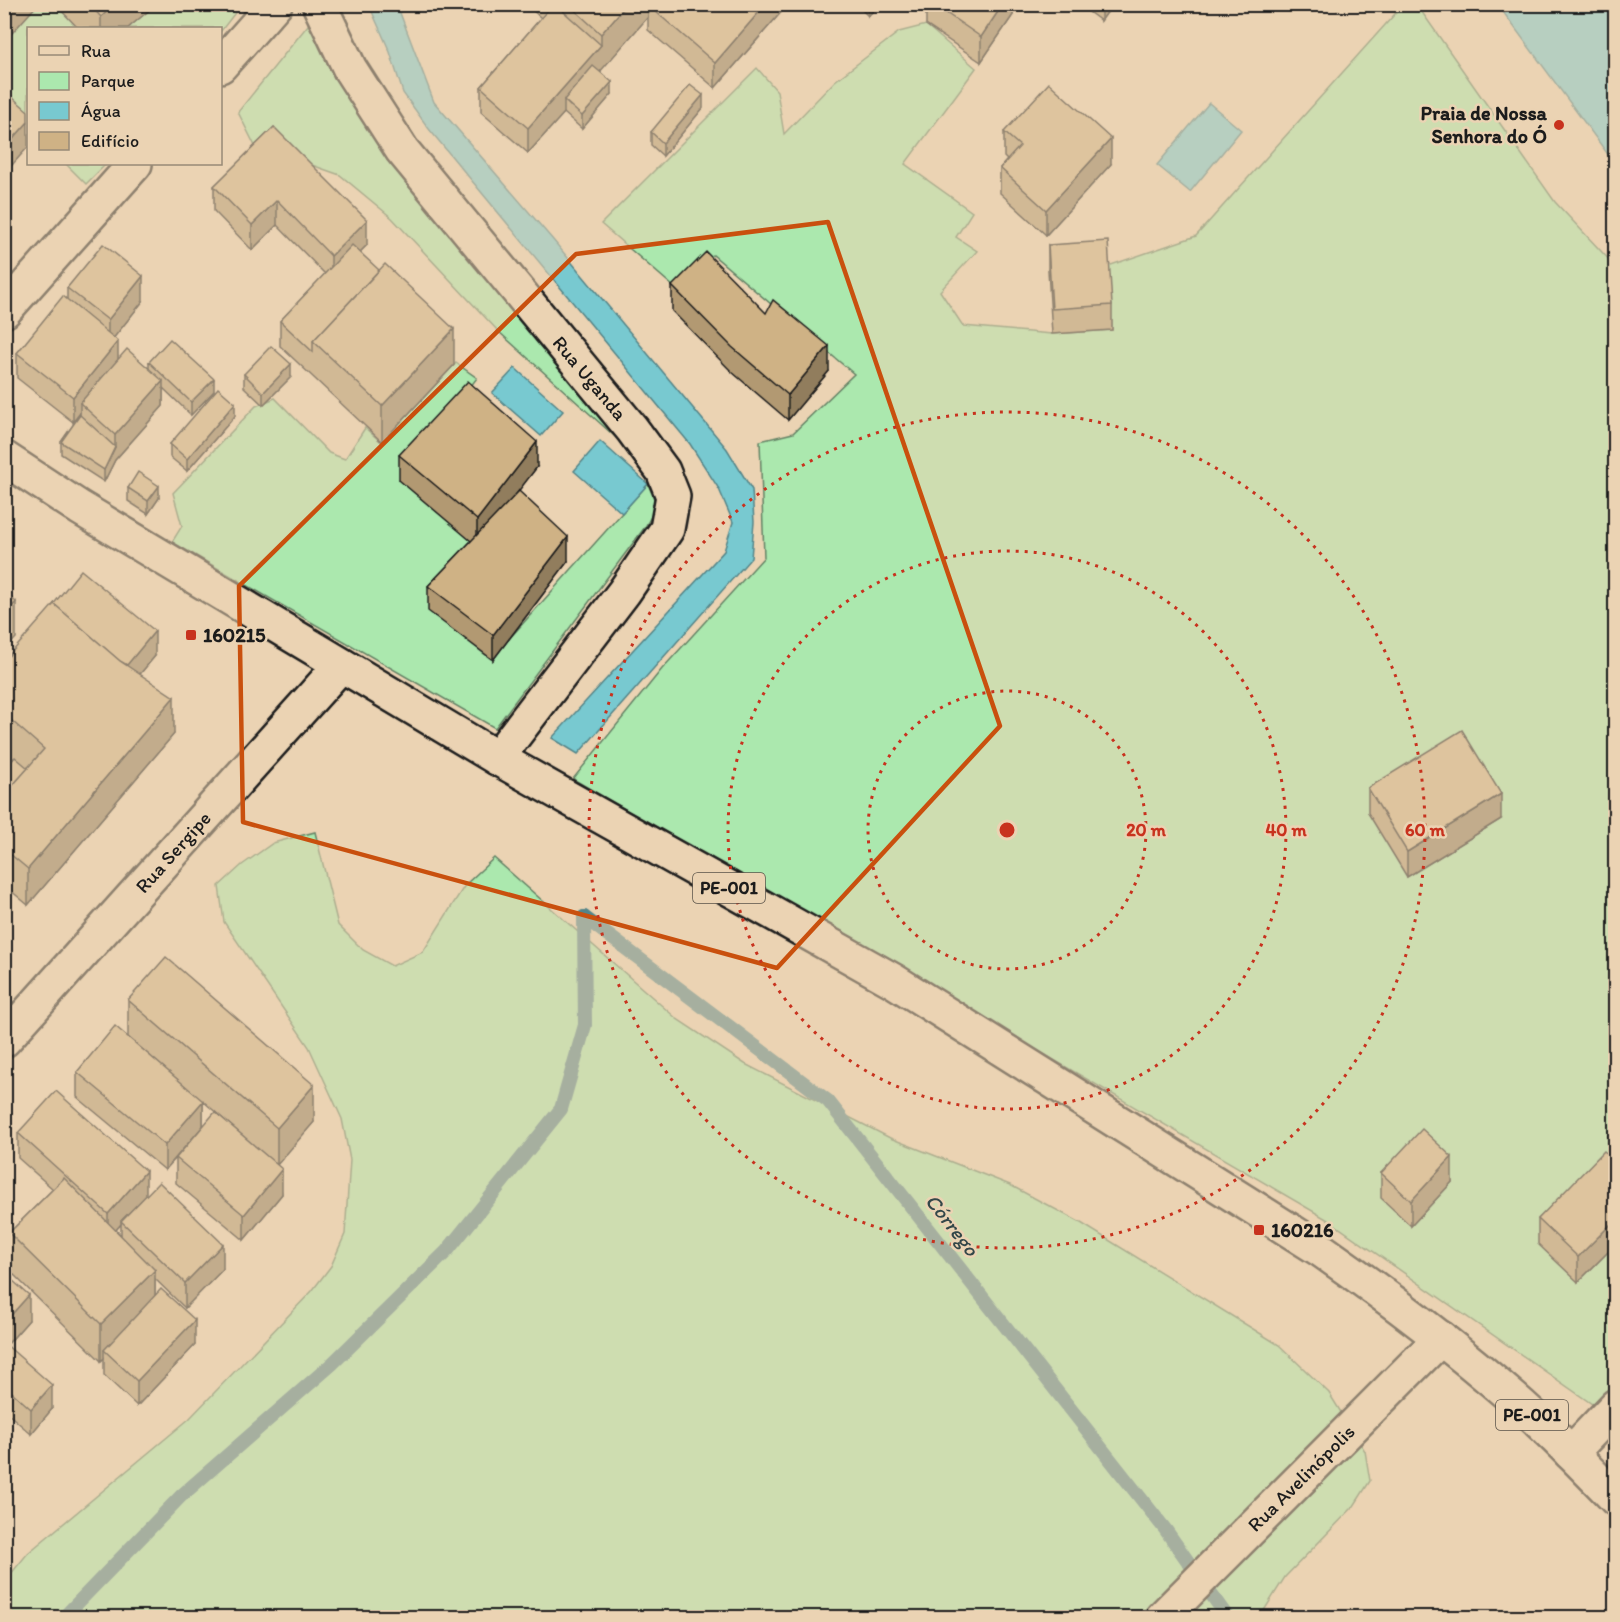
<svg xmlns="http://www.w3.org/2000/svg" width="1620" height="1622" font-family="Itim,sans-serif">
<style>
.green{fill:#abe8ae;stroke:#648265;stroke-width:1.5}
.water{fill:#78c9d0;stroke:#538488;stroke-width:1.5}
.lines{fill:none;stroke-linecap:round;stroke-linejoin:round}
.stream{stroke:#538488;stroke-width:14}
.minor-casing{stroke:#1c1c1c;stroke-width:38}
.primary-casing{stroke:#1c1c1c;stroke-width:38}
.minor{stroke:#ebd3b3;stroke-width:33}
.primary{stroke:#ebd3b3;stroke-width:33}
.wall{fill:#b29972;stroke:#1c1c1c;stroke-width:1.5;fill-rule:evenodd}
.shaded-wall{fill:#917d5d;stroke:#1c1c1c;stroke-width:1.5}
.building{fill:#cfb285;stroke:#1c1c1c;stroke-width:1.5}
.marked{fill:none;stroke:#c9500e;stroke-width:4.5;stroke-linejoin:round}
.ring{fill:none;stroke:#c8321e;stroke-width:3;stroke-dasharray:3 6}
.poi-dot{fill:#c8321e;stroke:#ebd3b3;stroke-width:2}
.labels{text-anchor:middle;stroke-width:5;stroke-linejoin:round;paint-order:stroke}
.shield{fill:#ebd3b3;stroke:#5a5349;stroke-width:1.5}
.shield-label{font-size:18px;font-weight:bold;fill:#1c1c1c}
.poi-label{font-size:20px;font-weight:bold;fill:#1c1c1c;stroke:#ebd3b3;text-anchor:start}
.street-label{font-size:20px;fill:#1c1c1c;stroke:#ebd3b3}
.water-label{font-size:21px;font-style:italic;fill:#334749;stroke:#ebd3b3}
.centre{fill:#c8321e;stroke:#ebd3b3;stroke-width:3}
.ring-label{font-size:18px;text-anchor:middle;font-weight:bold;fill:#c8321e;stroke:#ebd3b3;stroke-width:5;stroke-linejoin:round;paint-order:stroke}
</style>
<rect width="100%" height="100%" fill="#ebd3b3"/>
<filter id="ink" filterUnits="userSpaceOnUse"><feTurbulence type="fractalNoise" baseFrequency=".0167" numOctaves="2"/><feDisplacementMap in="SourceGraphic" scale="12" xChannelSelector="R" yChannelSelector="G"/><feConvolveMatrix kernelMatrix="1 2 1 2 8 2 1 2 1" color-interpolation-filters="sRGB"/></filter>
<g filter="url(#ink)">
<g class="green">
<polygon points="5,5 241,5 221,31 220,28 28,28 28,122 5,96"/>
<polygon points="1403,5 1417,5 1555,202 1615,266 1615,1420 1328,1220 573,779 662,669 764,557 760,441 793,433 854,374 713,255 674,287 601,224 757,68 777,91 784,134 835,81 899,32 926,25 976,68 905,164 972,212 956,237 977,251 940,291 963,326 1052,334 1112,330 1108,266 1196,236"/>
<polygon points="308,25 381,141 632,452 498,331 392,218 340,175 275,152 259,154 238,112"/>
<polygon points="66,164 106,164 86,184"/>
<polygon points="456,363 477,378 399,480 477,545 429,611 491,659 648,484 657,506 645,527 495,728 172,542 182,526 173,493 256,406 275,398 329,453 345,459 365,428 380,441"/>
<polygon points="315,832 338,925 363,950 392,966 423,952 465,885 494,858 677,1019 745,1064 890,1138 1010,1185 1081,1223 1279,1345 1329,1393 1365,1451 1370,1481 1354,1506 1285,1577 1260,1617 5,1618 5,1581 28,1553 189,1419 312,1291 331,1266 345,1234 350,1160 342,1119 309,1047 224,922 219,886 242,865 273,843"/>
</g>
<g class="water">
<polygon points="369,5 397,5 434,102 553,240 727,449 752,490 754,522 751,558 578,754 552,738 724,551 733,522 719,489 690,444 429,129 403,93 390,52"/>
<polygon points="1498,5 1615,5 1615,164"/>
<polygon points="1209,103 1241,130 1190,192 1157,165"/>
<polygon points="515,368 563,411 541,436 492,393"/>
<polygon points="600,441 648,484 622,513 574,471"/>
</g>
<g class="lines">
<g class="stream">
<polyline points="584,917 828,1101 1165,1529 1228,1618"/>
<polyline points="63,1618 181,1496 332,1364 447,1251 561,1109 585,1025 584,917"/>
</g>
<g class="minor-casing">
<g id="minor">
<polyline points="319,4 350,69 402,150 632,429 663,471 673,496 667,529 624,592 497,758"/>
<polyline points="220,66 275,4"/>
<polyline points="4,311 135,164"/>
<polyline points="4,1040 341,665"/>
<polyline points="1571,1453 1616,1406"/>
<polyline points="1162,1618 1441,1338"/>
</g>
</g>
<g class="primary-casing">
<path id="primary" d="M4 458 80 508 497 758 894 981 1321 1250C1388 1297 1453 1346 1514 1399 1550 1430 1583 1465 1616 1499"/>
</g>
<use href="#minor" class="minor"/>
<use href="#primary" class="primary"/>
</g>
<g class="wall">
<polygon points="55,4 153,4 153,7 128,28 78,28"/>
<polygon points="526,4 783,4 783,10 715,88 648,30 648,17 600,71 612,94 582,129 564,113 528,153 481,112 481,87 541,18"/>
<polygon points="856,4 880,4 868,16"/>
<polygon points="926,4 1013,4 1013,15 981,62 926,25"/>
<polygon points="1078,4 1113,4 1101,21"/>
<polygon points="1331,4 1341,4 1337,9"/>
<polygon points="703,108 663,156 651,145 651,132"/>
<polygon points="274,127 367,245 360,252 454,365 382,442 280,346 280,321 325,274 277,225 252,250 214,211 214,186"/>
<polygon points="1004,132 1111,164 1046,235 1000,193 1000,168 1007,160 1004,157"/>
<polygon points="1048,245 1112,305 1112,330 1052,334 1048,270"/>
<polygon points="672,286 766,313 829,371 788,420 732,372 672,311"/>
<polygon points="67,288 143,301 114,337 118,359 149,368 149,362 214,391 191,415 163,388 163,406 115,460 104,482 61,454 61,442 80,415 80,413 73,422 17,378 17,353 67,300"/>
<polygon points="244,374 291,377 263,405 244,387"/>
<polygon points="235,416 187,471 170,457 170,444"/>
<polygon points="399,455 537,467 517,492 568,561 493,660 428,611 428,586 471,541 399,480"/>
<polygon points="128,488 159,498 148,514 128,501"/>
<polygon points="155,656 140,674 174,734 28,905 4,885 4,770 14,759 4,751 4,661"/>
<polygon points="1368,788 1501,819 1407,877 1368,813"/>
<path d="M128 1000 314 1122 277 1164 282 1194 244 1240 176 1183V1158L165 1170 77 1097V1072L185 1086 128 1037ZM203 1101 246 1139 203 1126Z"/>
<polygon points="1616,1128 1616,1244 1578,1282 1538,1244 1538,1219 1608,1155 1608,1135"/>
<path d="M18 1133 146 1196 223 1269 185 1308 155 1279V1296L195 1345 137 1406 104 1375V1358L101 1361 9 1270V1233L53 1189 18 1158ZM121 1224V1235L116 1230Z"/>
<polygon points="1381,1173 1452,1182 1411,1226 1381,1198"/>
<polygon points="4,1273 29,1320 7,1345 52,1409 31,1434 4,1410"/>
</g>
<g class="shaded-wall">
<polygon points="16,4 38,4 4,42 4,17"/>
<polygon points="115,4 153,4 153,7 128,28 101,28 101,17"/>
<polygon points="627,4 656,4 648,5 648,17 570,106 564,100 564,113 528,153 528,128 601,45 601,34"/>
<polygon points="766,4 783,4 783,10 715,88 715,63"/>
<polygon points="868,4 880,4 868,16"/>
<polygon points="1003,4 1013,4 1013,15 981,62 981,37"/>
<polygon points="1101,4 1113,4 1101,21"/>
<polygon points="612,82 612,94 582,129 582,116"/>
<polygon points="703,95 703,108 663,156 663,143"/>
<polygon points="28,122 28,147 4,174 4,149"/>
<polygon points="1111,139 1111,164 1046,235 1046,210"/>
<polygon points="277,200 277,225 252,250 252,225"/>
<polygon points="367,220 367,245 331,281 331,256"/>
<polygon points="143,276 143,301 108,345 108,320"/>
<polygon points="454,329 454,365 382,442 382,406"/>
<polygon points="118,341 118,366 80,403 80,413 73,422 73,397"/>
<polygon points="829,346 829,371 788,420 788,395"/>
<polygon points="291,364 291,377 263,405 263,393"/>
<polygon points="214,379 214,391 191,415 191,402"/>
<polygon points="163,381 163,406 115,460 104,482 104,470 115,447 115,435"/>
<polygon points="235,403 235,416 187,471 187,459"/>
<polygon points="537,442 537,467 477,545 477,520"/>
<polygon points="159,486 159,498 148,514 148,501"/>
<polygon points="568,537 568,561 493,660 493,635"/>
<polygon points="16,602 16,638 4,651 4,615"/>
<polygon points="155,631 155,656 120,698 120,673"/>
<polygon points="174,697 174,734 28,905 28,869"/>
<polygon points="1501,794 1501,819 1407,877 1407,852"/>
<polygon points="314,1085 314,1122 277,1165 277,1128"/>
<polygon points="203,1101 203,1126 165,1170 165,1145"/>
<polygon points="1452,1157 1452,1182 1411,1226 1411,1201"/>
<polygon points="282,1169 282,1194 244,1240 244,1215"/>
<polygon points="146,1171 146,1196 121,1221 121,1224 108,1239 108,1214"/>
<polygon points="1616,1219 1616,1244 1578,1282 1578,1257"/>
<polygon points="223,1244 223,1269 185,1308 185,1283"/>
<polygon points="155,1270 155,1306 104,1350 104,1358 101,1361 101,1324"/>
<polygon points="29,1295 29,1320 4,1348 4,1323"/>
<polygon points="195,1320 195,1345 137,1406 137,1381"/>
<polygon points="52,1385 52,1409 31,1434 31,1409"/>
<polygon points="11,1441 11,1454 4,1461 4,1448"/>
</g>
<g class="building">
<polygon points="4,4 16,4 4,17"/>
<polygon points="89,4 115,4 101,17"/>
<polygon points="553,4 555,4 601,45 528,128 481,87"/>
<polygon points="568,4 627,4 601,34"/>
<polygon points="649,4 766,4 715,63 648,5"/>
<polygon points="933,4 1003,4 981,37"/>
<polygon points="593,66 612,82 582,116 564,100"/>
<polygon points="1049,83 1111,139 1046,210 1000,168 1020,146 1004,132"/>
<polygon points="690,85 703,95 663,143 651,132"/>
<polygon points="4,90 28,111 28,122 4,149"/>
<polygon points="274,127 367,220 331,256 277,200 252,225 214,186"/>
<polygon points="1108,241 1112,305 1052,309 1048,245"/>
<polygon points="103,244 143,276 108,320 67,288"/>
<polygon points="352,245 379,270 313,341 313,352 280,321"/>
<polygon points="706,252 766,313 773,300 829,346 788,395 732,347 672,286"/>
<polygon points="385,264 454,329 382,406 313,341"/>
<polygon points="63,296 118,341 73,397 17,353"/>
<polygon points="170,339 214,379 191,402 149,362"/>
<polygon points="271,346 291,364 263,393 244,374"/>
<polygon points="127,349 163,381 115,435 80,403"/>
<polygon points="468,381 537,442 477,520 399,455"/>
<polygon points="218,388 235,403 187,459 170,444"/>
<polygon points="80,415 115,447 104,470 61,442"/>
<polygon points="138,472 159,486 148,501 128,488"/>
<polygon points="519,491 568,537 493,635 428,586"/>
<polygon points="81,570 155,631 127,665 120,661 54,604 52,606"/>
<polygon points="4,592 16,602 4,615"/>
<polygon points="54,604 120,661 174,697 28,869 4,849 4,795 44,749 4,714 4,661"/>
<polygon points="1462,730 1501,794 1407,852 1368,788"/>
<polygon points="15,757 28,768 4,795 4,770"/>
<polygon points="166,957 314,1085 277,1128 128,1000"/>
<polygon points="115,1026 203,1101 165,1145 77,1072"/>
<polygon points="56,1091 146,1171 108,1214 18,1133"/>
<polygon points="215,1112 282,1169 244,1215 176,1158"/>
<polygon points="1616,1128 1616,1142 1608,1135"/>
<polygon points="1422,1129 1452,1157 1411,1201 1381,1173"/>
<polygon points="1604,1151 1616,1161 1616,1219 1578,1257 1538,1219"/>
<polygon points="64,1178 155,1270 101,1324 9,1233"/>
<polygon points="159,1182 223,1244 185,1283 121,1221"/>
<polygon points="4,1273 29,1295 4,1323"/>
<polygon points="161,1289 195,1320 137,1381 104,1350"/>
<polygon points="4,1343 52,1385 31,1409 4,1385"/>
<polygon points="4,1436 11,1441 4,1448"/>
</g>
</g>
<path d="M0 0H1620V1622H0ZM828 222 1000 726 777 968 243 822 239 586 576 254Z" fill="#ebd3b3" fill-opacity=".55" fill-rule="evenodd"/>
<path class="marked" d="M828 222 1000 726 777 968 243 822 239 586 576 254Z"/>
<g class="ring">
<circle cx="1007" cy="830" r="139"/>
<circle cx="1007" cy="830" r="279"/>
<circle cx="1007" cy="830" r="418"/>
</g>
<g class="poi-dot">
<circle cx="1559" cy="125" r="6"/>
<rect x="185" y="629" width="12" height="12" rx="3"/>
<rect x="1253" y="1224" width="12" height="12" rx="3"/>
</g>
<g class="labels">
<g class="shield">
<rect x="693" y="873" width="72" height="30" rx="4.5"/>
<rect x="1496" y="1400" width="72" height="30" rx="4.5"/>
</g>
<g class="shield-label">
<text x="729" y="894">PE-001</text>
<text x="1532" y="1421">PE-001</text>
</g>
<g class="poi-label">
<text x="1547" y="120" text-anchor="end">Praia de Nossa<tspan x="1547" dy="23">Senhora do Ó</tspan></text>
<text x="203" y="642">160215</text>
<text x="1271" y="1237">160216</text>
</g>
<g class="street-label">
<text transform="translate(590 378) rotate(50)" y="7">Rua Uganda</text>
<text transform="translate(173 852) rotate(-48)" y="7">Rua Sergipe</text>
<text transform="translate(1301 1478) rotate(-45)" y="7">Rua Avelinópolis</text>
</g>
<g class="water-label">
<text transform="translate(952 1225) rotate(52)" y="7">Córrego</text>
</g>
</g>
<circle cx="1007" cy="830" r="9" class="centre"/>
<g class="ring-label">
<text x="1146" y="836">20 m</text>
<text x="1286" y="836">40 m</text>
<text x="1425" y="836">60 m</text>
</g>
<rect width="1620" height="1622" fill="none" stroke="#ebd3b3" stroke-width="24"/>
<rect x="12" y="12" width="1596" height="1598" fill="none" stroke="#1c1c1c" stroke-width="2" filter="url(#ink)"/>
<rect x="27" y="27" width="195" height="138" fill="#ebd3b3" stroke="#988a77" stroke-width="1.5"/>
<rect x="39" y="46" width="30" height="9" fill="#ebd3b3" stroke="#988a77" stroke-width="1.5"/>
<text x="81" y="57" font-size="18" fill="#1c1c1c">Rua</text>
<rect x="39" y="72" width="30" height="18" fill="#abe8ae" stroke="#988a77" stroke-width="1.5"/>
<text x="81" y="87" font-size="18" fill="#1c1c1c">Parque</text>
<rect x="39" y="102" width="30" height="18" fill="#78c9d0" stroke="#988a77" stroke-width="1.5"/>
<text x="81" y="117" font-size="18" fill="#1c1c1c">Água</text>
<rect x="39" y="132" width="30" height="18" fill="#cfb285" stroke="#988a77" stroke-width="1.5"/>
<text x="81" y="147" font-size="18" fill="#1c1c1c">Edifício</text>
</svg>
